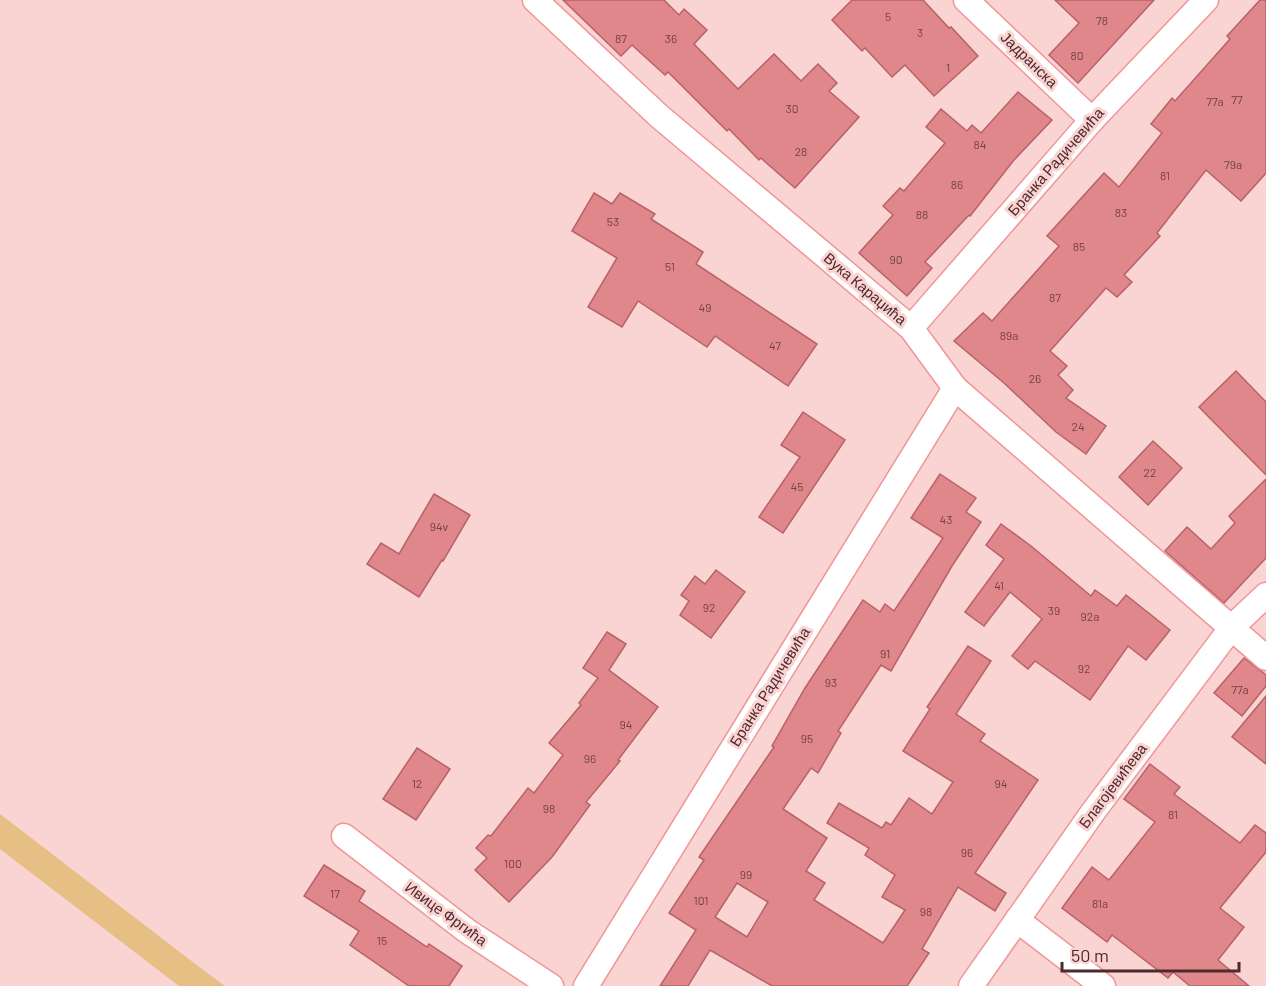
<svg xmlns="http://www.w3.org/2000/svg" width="1266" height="986" font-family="Barlow,sans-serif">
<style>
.green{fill:#e6bf84}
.building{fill:#e0878b;stroke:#b76267;stroke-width:1.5;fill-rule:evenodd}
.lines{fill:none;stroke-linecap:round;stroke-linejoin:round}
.street-casing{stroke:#f09598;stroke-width:27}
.street{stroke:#fff;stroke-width:24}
.labels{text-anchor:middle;stroke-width:6;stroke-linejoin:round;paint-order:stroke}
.number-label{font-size:12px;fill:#734144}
.street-label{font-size:15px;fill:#4f2a2c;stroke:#fad3d3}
</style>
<rect width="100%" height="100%" fill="#fad3d3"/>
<polygon class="green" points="0,814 194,963 225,986 179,986 0,849"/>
<g class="building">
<polygon points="563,0 664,0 679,15 684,9 707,30 694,44 738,89 774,54 801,81 818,64 837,83 829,91 859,117 795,188 761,158 759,160 729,129 727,131 668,72 665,75 632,45 621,56"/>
<polygon points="852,0 923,0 949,28 951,27 978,56 934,96 905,65 892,77 865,48 862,51 832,20"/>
<polygon points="1055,0 1154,0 1078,83 1049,55 1079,23"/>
<polygon points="1260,0 1266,0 1266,173 1241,201 1206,170 1157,233 1160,236 1124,275 1132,282 1117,297 1106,288 1050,351 1067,366 1058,375 1073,390 1066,398 1106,426 1086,454 1056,432 1004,383 954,341 983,313 992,321 1059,246 1047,236 1104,173 1119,187 1162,133 1151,124 1172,98 1175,101 1230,39 1227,36"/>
<polygon points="1018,92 1052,120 1014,160 970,216 969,215 925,262 932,268 907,296 859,253 893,215 883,206 900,188 904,191 945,143 926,127 941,109 967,131 972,125 981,133"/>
<polygon points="594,193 612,204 620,193 655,214 651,219 703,252 696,264 817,344 788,386 715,336 707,347 638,301 622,327 588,307 617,258 572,231"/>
<polygon points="1236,371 1266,402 1266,475 1199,407"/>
<polygon points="803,412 845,440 783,533 759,517 800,457 781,445"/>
<polygon points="1153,441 1182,468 1148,505 1119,477"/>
<path d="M940 474 976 498 966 512 981 522 952 566 891 671 881 665 838 731 841 733 818 773 811 768 783 809 827 838 806 871 825 883 814 900 883 943 905 910 882 897 895 875 865 855 869 848 827 823 839 803 882 828 886 822 891 825 909 798 932 814 953 782 903 751 930 709 927 707 968 646 991 661 956 714 985 734 980 741 1038 780 975 873 1006 893 995 911 958 887 922 949 929 953 907 986H772L710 950 688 986H660L696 930 669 913 704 860 699 857 774 747 772 746 805 688 863 600 880 612 885 604 894 611 943 538 911 518ZM737 883 768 902 747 937 715 917Z"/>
<polygon points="1266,479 1266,558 1224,603 1165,551 1187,527 1211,549 1235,523 1229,516"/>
<polygon points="434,494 470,515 443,561 442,560 419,597 367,564 381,543 399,554"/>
<polygon points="1001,524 1031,546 1091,596 1095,590 1117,606 1126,595 1170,630 1146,660 1128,646 1090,700 1035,661 1028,669 1012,656 1042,619 1010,592 984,626 965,612 1004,559 986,545"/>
<polygon points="716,570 745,592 711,638 680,615 689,601 681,595 695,576 705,584"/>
<polygon points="607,632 626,644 609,670 658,707 618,760 620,761 586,802 590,805 552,857 509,902 475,870 487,858 476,848 488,835 491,836 528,788 534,793 563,755 549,743 581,705 579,703 598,678 583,668"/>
<polygon points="1244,658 1266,675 1266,686 1242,716 1214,693"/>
<polygon points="1266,696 1266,764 1232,737"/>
<polygon points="417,748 450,769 416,820 383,799"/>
<polygon points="1150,764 1180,787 1174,794 1240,843 1255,825 1266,833 1266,852 1220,908 1244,927 1218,960 1249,986 1190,986 1173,972 1168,978 1112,935 1107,942 1062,908 1092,867 1109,880 1155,822 1124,799"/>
<polygon points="324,865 365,891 359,901 427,947 429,944 462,966 449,986 409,986 350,945 359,931 304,896"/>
</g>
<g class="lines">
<g class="street-casing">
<g id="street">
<polyline points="535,0 659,116 911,328 955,388 1266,658"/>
<polyline points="966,0 1092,120"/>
<polyline points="911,328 1092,120 1206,0"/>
<polyline points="344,836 467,931 551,986"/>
<polyline points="1017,920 1103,986"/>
<polyline points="586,986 955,388"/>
<polyline points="971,986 1093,812 1232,627 1266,595"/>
</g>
</g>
<use href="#street" class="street"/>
</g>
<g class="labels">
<g class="number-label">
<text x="888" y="21">5</text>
<text x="1102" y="25">78</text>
<text x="920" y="37">3</text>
<text x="621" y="43">87</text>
<text x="671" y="43">36</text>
<text x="1077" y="60">80</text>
<text x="948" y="72">1</text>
<text x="1237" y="104">77</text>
<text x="1215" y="106">77a</text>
<text x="792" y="113">30</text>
<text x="980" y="149">84</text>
<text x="801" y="156">28</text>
<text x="1233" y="169">79a</text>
<text x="1165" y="180">81</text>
<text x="957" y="189">86</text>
<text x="1121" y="217">83</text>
<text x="922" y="219">88</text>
<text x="613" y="226">53</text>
<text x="1079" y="251">85</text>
<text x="896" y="264">90</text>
<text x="670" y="271">51</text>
<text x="1055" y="302">87</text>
<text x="705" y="312">49</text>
<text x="1009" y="340">89a</text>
<text x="775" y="350">47</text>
<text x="1035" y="383">26</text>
<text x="1078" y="431">24</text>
<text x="1150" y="477">22</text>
<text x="797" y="491">45</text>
<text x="946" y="524">43</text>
<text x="439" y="531">94v</text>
<text x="999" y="590">41</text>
<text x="709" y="612">92</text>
<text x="1054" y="615">39</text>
<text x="1090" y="621">92a</text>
<text x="885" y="658">91</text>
<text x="1084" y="673">92</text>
<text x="831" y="687">93</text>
<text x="1240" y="694">77a</text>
<text x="626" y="729">94</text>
<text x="807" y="743">95</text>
<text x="590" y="763">96</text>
<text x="417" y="788">12</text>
<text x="1001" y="788">94</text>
<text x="549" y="813">98</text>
<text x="1173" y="819">81</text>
<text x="967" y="857">96</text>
<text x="513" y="868">100</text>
<text x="746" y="879">99</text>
<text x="335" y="898">17</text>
<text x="701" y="905">101</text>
<text x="1100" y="908">81a</text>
<text x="926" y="916">98</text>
<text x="382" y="945">15</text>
</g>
<g class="street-label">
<text transform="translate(1029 60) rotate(44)" y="5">Јадранска</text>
<text transform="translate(1056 162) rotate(-49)" y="5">Бранка Радичевића</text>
<text transform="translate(865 289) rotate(40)" y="5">Вука Караџића</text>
<text transform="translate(770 687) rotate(-58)" y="5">Бранка Радичевића</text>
<text transform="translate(1113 786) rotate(-53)" y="5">Благојевићева</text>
<text transform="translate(446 914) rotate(36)" y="5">Ивице Фргића</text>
</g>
</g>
<path d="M1062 962v9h177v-9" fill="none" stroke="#4f2a2c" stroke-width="3"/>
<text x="1071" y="962" font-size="18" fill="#4f2a2c" stroke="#fad3d3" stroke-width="4.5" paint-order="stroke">50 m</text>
</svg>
